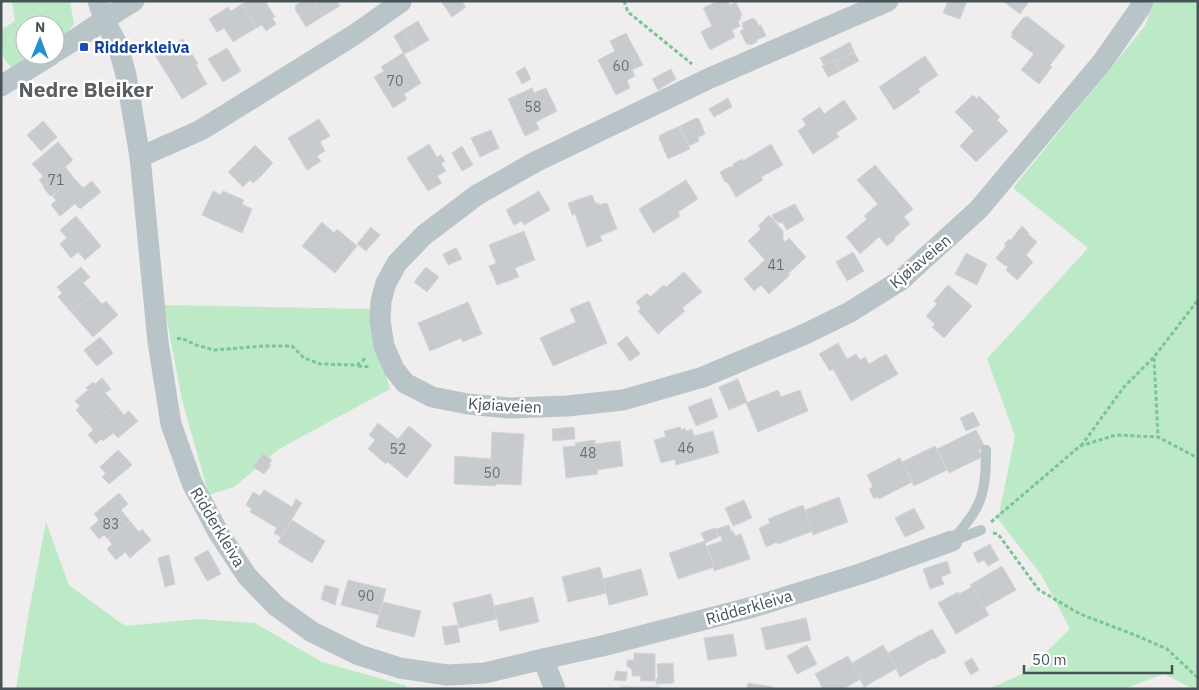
<svg xmlns="http://www.w3.org/2000/svg" width="1199" height="690" font-family="'IBM Plex Sans',sans-serif">
<style>
.green{fill:#bdeac6}
.building{fill:#c7cbce;stroke:#d1d4d8}
.lines{fill:none;stroke-linecap:round;stroke-linejoin:round}
.path{stroke:#78c691;stroke-width:3;stroke-dasharray:4 2.5;stroke-linecap:butt}
.lane{stroke:#b9c4c8;stroke-width:10}
.street{stroke:#b9c4c8;stroke-width:21}
.transit-dot{fill:#1a4fb4;stroke:#fff;stroke-width:2}
.labels{text-anchor:middle;stroke-width:5;stroke-linejoin:round;paint-order:stroke}
.number-label{font-size:14px;fill:#667176}
.transit-label{font-size:16px;font-weight:bold;fill:#164399;stroke:#fff;text-anchor:start}
.street-label{font-size:16px;fill:#465358;stroke:#fff}
.district-label{font-size:21px;font-weight:bold;fill:#5a5e61;stroke:#fff}
</style>
<rect width="100%" height="100%" fill="#efeded"/>
<g class="green">
<path d="M12 1H70L74 24 64 37 55 44V25H25V55H40L24 67H11C0 57 1 44 1 30L15 21Z"/>
<polygon points="1154,1 1198,1 1198,689 1193,689 1164,674 1124,689 989,689 1024,673 1070,629 1042,576 998,519 1015,436 987,359 1088,248 1013,188 1145,26"/>
<polygon points="164,305 373,309 373,332 390,389 279,449 234,487 209,495 182,400"/>
<polygon points="46,522 69,585 125,626 198,619 255,623 322,662 407,686 406,689 16,689 28,617"/>
</g>
<g class="building">
<polygon points="247,1 265,1 275,17 272,18 276,24 266,31 262,25 256,28 242,4"/>
<polygon points="302,1 304,3 307,1 314,1 323,16 306,27 295,9 296,7 295,6"/>
<polygon points="314,1 337,1 340,6 323,16"/>
<polygon points="441,1 463,1 462,2 466,7 452,17"/>
<polygon points="718,1 728,1 730,5 736,2 742,15 740,16 741,19 738,21 740,26 732,30 735,37 710,50 701,32 712,26 703,8"/>
<polygon points="948,1 967,1 960,19 943,13"/>
<polygon points="1003,1 1026,1 1028,3 1020,14"/>
<polygon points="242,4 256,28 233,42 224,28 217,32 209,19 228,7 231,11"/>
<polygon points="1027,16 1065,46 1050,65 1052,67 1039,84 1021,70 1034,54 1011,37 1013,34 1011,33 1024,17 1026,18"/>
<polygon points="753,18 754,20 755,19 759,26 761,25 766,36 756,40 757,42 750,45 749,43 747,45 740,31 744,29 742,26 743,25 742,23"/>
<polygon points="418,21 429,40 414,49 403,30"/>
<polygon points="403,30 414,49 404,54 394,36"/>
<polygon points="626,33 643,65 632,70 635,76 627,80 630,88 616,95 598,60 615,51 610,41"/>
<polygon points="183,39 198,64 196,65 207,84 182,99 155,55"/>
<polygon points="850,42 854,52 835,62 834,60 824,65 820,58"/>
<polygon points="227,48 241,71 223,82 208,59"/>
<polygon points="854,52 859,61 840,71 835,62"/>
<polygon points="403,53 421,83 404,94 407,99 393,108 374,77 384,71 381,67"/>
<polygon points="925,56 938,75 918,89 920,92 894,110 879,87"/>
<polygon points="834,60 840,71 828,77 822,66"/>
<polygon points="525,67 531,79 522,84 516,72"/>
<polygon points="671,69 676,79 658,90 652,79"/>
<polygon points="532,88 534,93 546,88 557,111 536,122 539,129 525,136 508,99"/>
<polygon points="973,95 977,99 979,96 1000,117 997,120 1008,131 976,162 960,146 974,131 955,112"/>
<polygon points="728,98 732,107 714,117 709,109"/>
<polygon points="844,100 857,119 836,133 839,137 813,154 798,131 806,125 802,119 820,107 824,114"/>
<polygon points="696,118 699,119 705,134 698,137 699,141 689,146 680,126"/>
<polygon points="319,119 330,136 320,142 325,151 317,156 321,161 307,170 288,138"/>
<polygon points="43,121 57,137 41,151 27,135"/>
<polygon points="680,126 690,149 668,159 659,138 660,135"/>
<polygon points="491,130 499,148 480,157 471,138"/>
<polygon points="58,142 73,160 65,167 74,178 52,196 51,195 50,196 43,187 44,186 39,180 43,176 32,164"/>
<polygon points="429,144 437,157 441,155 445,161 441,163 446,171 437,176 442,183 428,191 407,158"/>
<polygon points="771,144 783,165 761,177 763,180 736,197 728,183 725,182 720,172 729,167 731,167 734,165 733,164 742,159 743,161"/>
<polygon points="255,145 273,163 260,177 241,159"/>
<polygon points="462,146 473,165 462,171 452,153"/>
<polygon points="241,159 260,177 253,183 250,180 243,187 228,172"/>
<polygon points="875,165 913,209 904,217 910,224 894,238 895,240 887,246 879,237 860,254 846,237 867,219 864,216 878,204 857,180"/>
<polygon points="74,178 83,188 92,181 101,192 80,209 75,204 60,216 51,205 56,200 52,196"/>
<polygon points="686,180 698,199 678,212 680,216 653,233 639,209"/>
<polygon points="213,191 221,195 223,191 244,200 242,204 252,209 242,233 202,215"/>
<polygon points="539,191 550,210 524,225 522,221 514,225 506,210"/>
<polygon points="592,195 596,204 599,203 599,205 607,203 617,229 600,236 602,241 587,247 575,214 572,215 568,203"/>
<polygon points="795,204 804,220 787,230 782,222 780,223 774,220 772,215"/>
<polygon points="769,215 783,231 783,239 785,242 789,238 806,257 788,274 790,275 769,294 761,285 754,291 744,279 765,260 748,241 761,229 758,226"/>
<polygon points="76,216 101,246 85,260 78,252 71,258 60,244 67,238 60,230"/>
<polygon points="322,222 334,233 337,229 357,246 335,273 302,246"/>
<polygon points="1022,226 1029,233 1028,234 1037,242 1026,255 1033,262 1017,280 1006,270 1008,267 1006,265 1005,266 996,258 1006,246 1004,244 1009,239 1010,241"/>
<polygon points="371,227 380,235 366,251 357,244"/>
<polygon points="524,231 535,260 515,268 519,277 497,285 489,266 496,263 489,245"/>
<polygon points="456,248 462,259 448,265 443,254"/>
<polygon points="853,252 864,271 847,281 836,262"/>
<polygon points="966,253 987,264 977,285 955,274"/>
<polygon points="81,267 90,277 83,283 93,294 71,312 58,297 62,293 57,287"/>
<polygon points="426,267 439,277 427,292 414,282"/>
<polygon points="684,272 702,292 682,308 685,311 658,334 638,311 641,308 636,302 647,293 650,297 664,285 666,287"/>
<polygon points="948,285 972,306 944,338 932,327 935,324 926,316 937,304 934,301"/>
<polygon points="93,294 102,304 106,301 118,315 93,337 71,312"/>
<polygon points="589,301 607,343 553,366 540,338 576,322 570,309"/>
<polygon points="468,302 482,334 463,342 461,338 430,351 418,323"/>
<polygon points="627,336 640,354 630,361 617,344"/>
<polygon points="100,337 107,345 90,358 84,350"/>
<polygon points="838,343 847,359 856,354 860,360 865,357 869,364 886,354 898,374 851,401 833,369 830,371 819,354"/>
<polygon points="107,345 113,353 97,366 90,358"/>
<polygon points="102,378 111,389 105,393 115,404 90,426 76,410 80,406 75,401 88,390 86,388 93,382 95,384"/>
<polygon points="738,379 747,402 729,410 719,387"/>
<polygon points="778,390 781,397 800,390 808,411 758,432 746,403"/>
<polygon points="711,398 718,417 696,426 688,407"/>
<polygon points="115,404 124,415 129,411 138,421 118,438 113,433 103,441 101,439 96,444 88,435 93,430 90,426"/>
<polygon points="973,412 980,425 966,431 960,418"/>
<polygon points="378,423 398,439 409,426 432,445 407,478 388,462 386,464 368,449 375,440 369,435"/>
<polygon points="574,427 575,439 553,441 552,429"/>
<polygon points="680,427 681,430 685,428 686,431 692,429 694,436 713,431 719,453 676,465 675,459 661,463 654,440 666,437 664,431"/>
<polygon points="976,430 985,447 979,450 982,457 949,473 937,449"/>
<polygon points="492,432 524,434 521,485 496,484 495,486 454,484 455,456 491,459"/>
<polygon points="595,440 595,444 620,441 623,466 597,470 598,474 566,478 563,447 576,446 575,443"/>
<polygon points="935,446 947,470 914,486 902,462"/>
<polygon points="118,450 125,457 106,474 100,467"/>
<polygon points="263,454 272,460 269,464 271,465 264,474 253,467"/>
<polygon points="125,457 132,465 109,484 102,477"/>
<polygon points="900,458 912,482 879,499 878,497 874,499 869,489 873,487 867,475"/>
<polygon points="264,490 292,507 296,499 302,503 281,537 274,533 277,528 250,512 252,509 246,505 253,492 260,496"/>
<polygon points="119,493 128,504 121,510 130,521 108,539 104,535 99,539 90,528 99,520 94,514"/>
<polygon points="839,497 848,522 813,535 805,510"/>
<polygon points="744,500 752,518 733,526 725,508"/>
<polygon points="803,505 813,531 778,544 777,542 766,547 759,528 770,523 768,519"/>
<polygon points="914,508 925,528 905,537 895,518"/>
<polygon points="292,520 325,541 312,563 278,542"/>
<polygon points="130,521 139,532 142,529 151,540 130,558 125,552 116,560 107,549 112,544 108,539"/>
<polygon points="729,525 731,532 733,531 735,536 741,534 750,559 714,571 713,567 714,567 707,546 722,541 721,536 718,536 716,529"/>
<polygon points="715,528 718,537 705,543 714,567 678,579 669,553 705,541 701,533"/>
<polygon points="990,544 999,560 988,566 984,560 978,563 973,553"/>
<polygon points="208,550 221,574 207,581 194,558"/>
<polygon points="169,555 175,584 165,587 158,558"/>
<polygon points="947,561 951,573 941,577 944,584 930,589 923,569"/>
<polygon points="1002,566 1016,590 984,608 970,585"/>
<polygon points="600,567 607,593 568,602 562,577"/>
<polygon points="641,569 648,595 609,605 603,579"/>
<polygon points="348,580 386,589 379,615 341,605"/>
<polygon points="325,585 339,589 335,605 321,599"/>
<polygon points="972,587 989,615 956,634 938,603 958,592 959,594"/>
<polygon points="491,594 497,619 459,628 453,603"/>
<polygon points="533,597 539,622 500,631 494,606"/>
<polygon points="383,602 421,611 414,637 376,627"/>
<polygon points="806,618 811,640 766,650 761,628"/>
<polygon points="457,625 460,642 445,645 442,627"/>
<polygon points="932,629 946,652 934,659 933,658 900,677 888,653 920,635 920,636"/>
<polygon points="733,634 737,656 708,660 704,638"/>
<polygon points="807,645 817,664 797,674 787,656"/>
<polygon points="883,645 897,668 864,687 852,663"/>
<polygon points="634,653 655,654 655,681 641,681 640,676 632,676 632,670 629,667 627,667 627,660 634,660"/>
<polygon points="848,656 861,679 843,689 823,689 815,674"/>
<polygon points="972,658 979,670 971,675 964,663"/>
<polygon points="673,663 674,683 656,684 656,679 658,678 657,664"/>
<polygon points="616,671 627,672 627,678 625,681 614,680"/>
<polygon points="748,683 773,687 773,689 747,689"/>
<rect x="621" y="687" width="39" height="2"/>
</g>
<g class="lines">
<g class="path">
<polyline points="624,1 628,12 692,64"/>
<polyline points="177,339 181,338 196,345 214,350 264,346 292,346 304,358 320,364 357,365 367,357"/>
<polyline points="1154,358 1158,437"/>
<polyline points="358,366 371,367"/>
<polyline points="1081,446 1124,387 1154,357 1198,300"/>
<polyline points="991,522 1080,446 1116,435 1158,437 1198,458"/>
<polyline points="993,533 998,534 1039,590 1080,614 1135,635 1167,649 1198,678"/>
</g>
<g class="lane">
<path d="M952 541C963 527 978 511 982 494 986 479 986 465 986 450"/>
<polyline points="953,541 981,530"/>
</g>
<g class="street">
<polyline points="98,1 104,19 118,46 126,75 129,92 140,157 158,342 171,424 192,483 218,532 247,576 276,606 312,632 359,655 400,668 447,675 485,673 543,659 602,646 753,607 860,574 952,541"/>
<polyline points="888,1 710,78 535,162 477,195 424,235 397,263 386,283 381,301 380,321 384,346 394,369 405,383 432,397 468,404 509,408 567,406 623,400 703,377 803,335 850,312 901,280 979,209 1103,61 1140,8 1143,1"/>
<path d="M55 52C82 36 107 17 134 1"/>
<polyline points="1,86 51,55"/>
<polyline points="140,157 201,130 354,35 401,2"/>
<polyline points="543,659 555,689"/>
</g>
</g>
<rect class="transit-dot" x="79" y="42" width="10" height="10" rx="2.5"/>
<g class="labels">
<g class="number-label">
<text x="621" y="71">60</text>
<text x="395" y="86">70</text>
<text x="533" y="112">58</text>
<text x="56" y="185">71</text>
<text x="776" y="270">41</text>
<text x="686" y="453">46</text>
<text x="398" y="454">52</text>
<text x="588" y="458">48</text>
<text x="492" y="478">50</text>
<text x="111" y="529">83</text>
<text x="366" y="601">90</text>
</g>
<g class="transit-label">
<text x="94" y="53">Ridderkleiva</text>
</g>
<g class="street-label">
<text transform="translate(920 261) rotate(-40)" y="6">Kjøiaveien</text>
<text transform="translate(505 405) rotate(3)" y="6">Kjøiaveien</text>
<text transform="translate(218 527) rotate(59)" y="6">Ridderkleiva</text>
<text transform="translate(749 607) rotate(-16)" y="6">Ridderkleiva</text>
</g>
<g class="district-label">
<text x="86" y="97">Nedre Bleiker</text>
</g>
</g>
<rect width="1199" height="690" fill="none" stroke="#465358" stroke-width="5"/>
<g transform="translate(40 40) rotate(1)"><circle r="24" fill="#ffffff" stroke="#b5babc"/>
<path d="M0-4L9 19L0 12L-9 19Z" fill="#268fd0"/>
<text y="-8" font-size="14" font-weight="bold" text-anchor="middle" fill="#465358">N</text>
</g>
<path d="M1024 665v8h148v-8" fill="none" stroke="#465358" stroke-width="2.5"/>
<text x="1032" y="665" font-size="15" fill="#465358" stroke="#ffffff" stroke-width="4" paint-order="stroke">50 m</text>
</svg>
